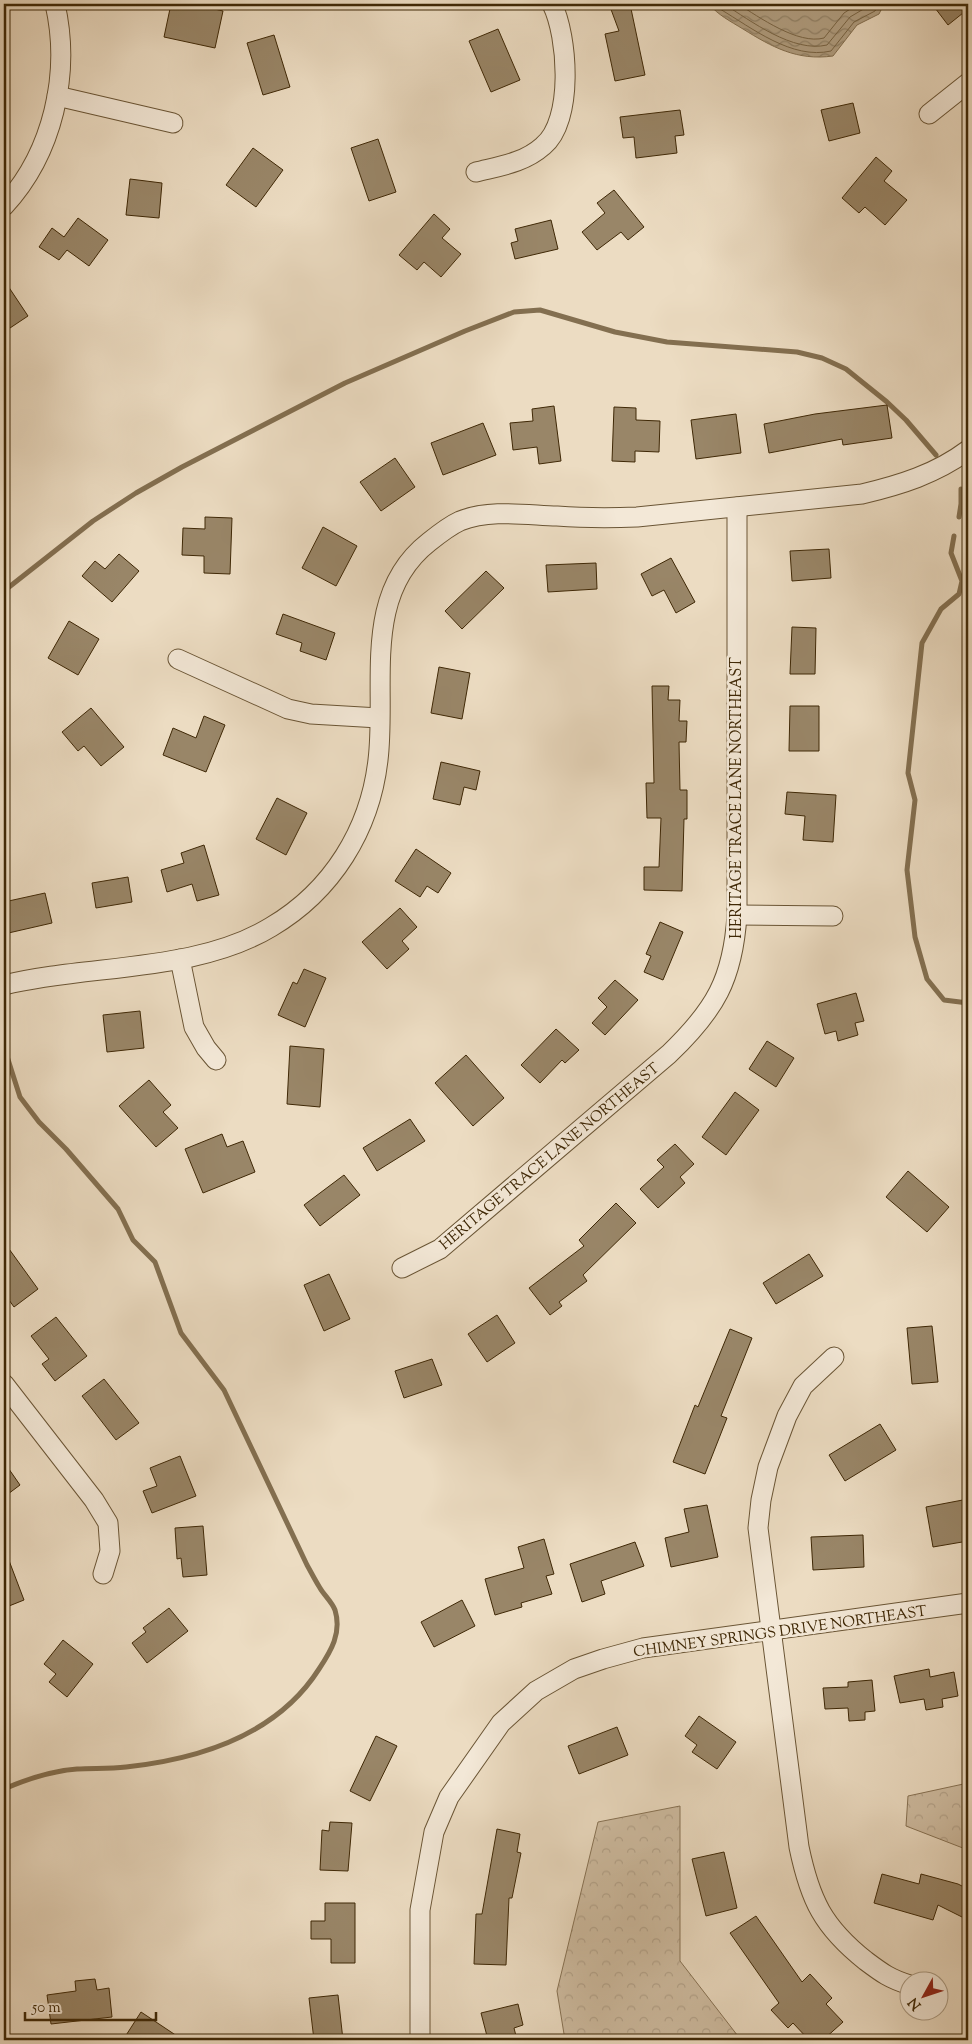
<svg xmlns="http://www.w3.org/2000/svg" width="972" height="2044" font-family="'Sorts Mill Goudy',serif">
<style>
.forest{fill:url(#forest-crowns);stroke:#877254}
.water{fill:url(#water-waves);stroke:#836f50}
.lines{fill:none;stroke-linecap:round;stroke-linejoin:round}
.shore{stroke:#786444;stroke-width:1}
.stream{stroke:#836f50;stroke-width:5}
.building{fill:#998668;stroke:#3f2806}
.minor-casing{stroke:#6a5535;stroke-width:21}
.minor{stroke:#f3e8d7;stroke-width:19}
.labels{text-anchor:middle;stroke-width:5;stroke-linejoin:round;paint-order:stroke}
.street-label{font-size:15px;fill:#3f2806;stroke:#f3e8d7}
</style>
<defs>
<pattern id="forest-crowns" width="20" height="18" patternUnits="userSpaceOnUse" patternTransform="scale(1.25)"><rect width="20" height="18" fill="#cfbda2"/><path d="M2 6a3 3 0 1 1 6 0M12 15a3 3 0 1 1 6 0" fill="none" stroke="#b3a28a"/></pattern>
<pattern id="water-waves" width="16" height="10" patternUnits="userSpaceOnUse" patternTransform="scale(1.25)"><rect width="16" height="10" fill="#b19f82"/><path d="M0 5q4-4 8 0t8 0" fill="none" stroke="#918268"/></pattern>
</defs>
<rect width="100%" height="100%" fill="#ecdcc2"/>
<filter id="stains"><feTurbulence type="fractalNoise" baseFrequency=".004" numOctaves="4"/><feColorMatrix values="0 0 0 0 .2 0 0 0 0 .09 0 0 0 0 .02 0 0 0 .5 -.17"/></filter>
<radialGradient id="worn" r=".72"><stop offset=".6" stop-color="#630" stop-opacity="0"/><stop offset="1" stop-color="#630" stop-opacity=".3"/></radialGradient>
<g class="forest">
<polygon points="968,1783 968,1850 906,1826 908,1796"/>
<polygon points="680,1806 680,1961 741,2040 565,2040 557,1991 598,1822"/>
</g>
<path class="water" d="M709 4H884L879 14 857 25 833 56C797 61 772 47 743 29 730 21 718 15 709 4Z"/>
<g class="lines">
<g class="shore">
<path d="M715 4 720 9C752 28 792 60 831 51L854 22 875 11 879 4"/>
<path d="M724 4C751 21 793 53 827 45L850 17 872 4"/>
<path d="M738 4C759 17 798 45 824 38L844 13 858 4"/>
</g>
<g class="stream">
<polyline points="959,517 961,504 961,489"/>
<polyline points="954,536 951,553 962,581 959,594 941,609 922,643 908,773 915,800 907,870 915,937 927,979 944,1000 968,1003"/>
<polyline points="4,591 93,521 136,493 182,467 345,383 465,331 514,312 540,310 615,332 667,342 797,352 822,358 846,369 887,402 906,420 936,455"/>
<path d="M4 1047 20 1097 39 1122 66 1149 118 1209 133 1240 155 1262 181 1333 224 1390 307 1565C311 1572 315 1580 320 1588 324 1595 332 1602 335 1610 342 1633 331 1651 319 1669 277 1735 200 1759 126 1767 109 1769 93 1768 77 1769 51 1771 27 1779 4 1789"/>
</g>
</g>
<g class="building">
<polygon points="171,4 194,4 223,11 215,48 164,37"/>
<polygon points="609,4 630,4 645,75 615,81 605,34 619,31"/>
<polygon points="932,4 968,4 968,9 948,25"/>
<polygon points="498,29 520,80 491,92 469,41"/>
<polygon points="274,35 290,87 263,95 247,43"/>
<polygon points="853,103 860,133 829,141 821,110"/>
<polygon points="680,110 684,135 675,136 677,153 636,158 634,137 623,138 620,117"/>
<polygon points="378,139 396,192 369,201 351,148"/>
<polygon points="253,148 283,170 256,207 226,185"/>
<polygon points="876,157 892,171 884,181 907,200 885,225 865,207 859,213 842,198"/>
<polygon points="130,179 162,183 159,218 126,215"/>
<polygon points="614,190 644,227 628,240 621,232 597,250 582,232 605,213 597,203"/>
<polygon points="434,214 450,229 442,238 461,254 441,277 424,262 417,270 399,255"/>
<polygon points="78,218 108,240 89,266 67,250 59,260 39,247 52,228 64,237"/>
<polygon points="551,220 558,249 515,259 511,243 518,241 515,229"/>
<polygon points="4,280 28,316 4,332"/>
<polygon points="887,405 892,438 843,445 842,439 769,453 764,424 815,414"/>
<polygon points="554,406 561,461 539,464 537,447 513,450 510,423 533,421 532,409"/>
<polygon points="614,407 636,408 636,420 660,421 659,452 635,451 635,462 612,461"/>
<polygon points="736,414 741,453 696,459 691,420"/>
<polygon points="483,423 496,455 443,475 431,443"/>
<polygon points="395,458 415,487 381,511 360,482"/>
<polygon points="205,517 232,518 230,574 204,573 204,556 182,555 183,528 205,529"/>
<polygon points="323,527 357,546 336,586 302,568"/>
<polygon points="829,549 831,578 792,581 790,551"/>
<polygon points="119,554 139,571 112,602 82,576 95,561 105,569"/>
<polygon points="671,558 695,602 676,613 664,590 652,596 641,574"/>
<polygon points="596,563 597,589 548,592 546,565"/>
<polygon points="486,571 504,588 462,629 445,611"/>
<polygon points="283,614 335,633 326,660 300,651 302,643 276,634"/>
<polygon points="69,621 99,639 78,675 48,658"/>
<polygon points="792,627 816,628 815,674 790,674"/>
<polygon points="439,667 470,673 462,719 431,713"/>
<polygon points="652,686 669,686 668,700 680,700 679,721 687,721 686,742 679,742 680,790 687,790 687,819 684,819 682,891 644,890 644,867 659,867 661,818 647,818 646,783 654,783"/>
<polygon points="790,706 819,706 819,751 789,751"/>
<polygon points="91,708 124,747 101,766 84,746 78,751 62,732"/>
<polygon points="204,716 225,725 206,772 163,755 173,728 196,738"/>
<polygon points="441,762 480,771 476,790 464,787 460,805 433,799"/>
<polygon points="787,792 836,795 833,842 803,840 805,816 785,814"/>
<polygon points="277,798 307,813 286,855 256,839"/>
<polygon points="204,845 219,895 197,901 192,884 167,892 161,870 184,863 181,853"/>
<polygon points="416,849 451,873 438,893 427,886 420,897 395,881"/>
<polygon points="128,877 132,902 96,908 92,883"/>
<polygon points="45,893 52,923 4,934 4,902"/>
<polygon points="400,908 417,927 402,941 409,949 387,969 362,942"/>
<polygon points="660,922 683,932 663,980 644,972 651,956 646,954"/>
<polygon points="304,969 326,978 305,1027 278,1015 293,982 297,984"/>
<polygon points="615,980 638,1000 605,1035 592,1023 607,1007 598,998"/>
<polygon points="856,993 864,1021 855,1023 858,1035 838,1041 836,1031 825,1034 817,1004"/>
<polygon points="140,1011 144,1048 107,1052 103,1015"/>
<polygon points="556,1029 579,1050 565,1063 562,1060 540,1083 521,1065"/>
<polygon points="767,1041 794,1058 776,1087 749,1069"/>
<polygon points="290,1046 324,1049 320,1107 287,1104"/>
<polygon points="466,1055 504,1098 473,1126 435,1083"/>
<polygon points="149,1080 171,1105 163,1112 178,1128 156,1147 119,1106"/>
<polygon points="735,1092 759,1110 726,1155 702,1137"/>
<polygon points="410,1119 425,1141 377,1171 363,1148"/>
<polygon points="222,1134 227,1147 243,1141 255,1172 203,1193 185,1149"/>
<polygon points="675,1144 694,1164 680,1177 685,1183 658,1208 640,1189 664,1167 657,1160"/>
<polygon points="908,1171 949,1207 927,1232 886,1197"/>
<polygon points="344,1175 360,1195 320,1226 304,1205"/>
<polygon points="616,1203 636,1223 583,1275 587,1281 559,1302 562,1306 550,1315 529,1288 584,1246 579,1240"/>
<polygon points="4,1242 38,1289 14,1307 4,1293"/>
<polygon points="809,1254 823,1276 776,1304 763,1283"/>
<polygon points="329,1274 350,1319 324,1331 304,1285"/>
<polygon points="497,1315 515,1343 487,1362 468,1334"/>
<polygon points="56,1317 87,1356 55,1381 42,1364 49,1359 31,1336"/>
<polygon points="932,1326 938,1382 912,1384 907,1328"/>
<polygon points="730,1329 752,1338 721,1416 727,1418 705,1474 673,1462 695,1405 698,1407"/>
<polygon points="432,1359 442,1385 404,1398 395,1371"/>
<polygon points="104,1379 139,1423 116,1440 82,1396"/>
<polygon points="880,1424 896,1450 845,1481 829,1455"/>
<polygon points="180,1456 196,1496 152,1513 143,1491 157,1486 150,1468"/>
<polygon points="4,1462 20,1485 4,1497"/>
<polygon points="968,1499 968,1541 933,1547 926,1507"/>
<polygon points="707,1505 718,1557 671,1567 665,1538 689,1532 684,1509"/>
<polygon points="203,1526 207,1575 183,1577 181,1558 177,1559 175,1528"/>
<polygon points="863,1535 864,1567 813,1570 811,1537"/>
<polygon points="544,1539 554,1574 546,1576 552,1594 521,1603 522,1607 495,1615 485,1579 524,1568 518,1547"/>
<polygon points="635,1542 644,1566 601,1581 605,1594 582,1602 570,1564"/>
<polygon points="5,1550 24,1600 4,1608 4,1551"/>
<polygon points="462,1600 475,1626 434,1647 421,1622"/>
<polygon points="169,1608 188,1631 147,1663 132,1643 146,1632 143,1628"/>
<polygon points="63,1640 93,1664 67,1697 49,1682 56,1674 44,1664"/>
<polygon points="929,1669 930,1677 954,1672 958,1696 942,1699 943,1707 926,1710 924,1699 900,1703 894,1676"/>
<polygon points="872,1680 875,1711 865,1712 865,1720 849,1721 848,1708 825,1709 823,1688 848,1687 848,1682"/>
<polygon points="699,1716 736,1742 717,1769 692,1752 697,1745 685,1736"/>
<polygon points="617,1727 628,1755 579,1774 568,1746"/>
<polygon points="376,1736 397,1746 370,1801 350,1791"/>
<polygon points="330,1822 352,1823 348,1871 320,1870 322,1830 329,1831"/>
<polygon points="497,1829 520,1834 517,1852 521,1853 512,1898 509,1898 506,1965 474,1964 476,1914 482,1914"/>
<polygon points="724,1852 737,1908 706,1916 692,1859"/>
<polygon points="882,1874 919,1884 921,1874 958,1884 968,1889 968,1920 938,1905 933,1920 874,1903"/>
<polygon points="325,1903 355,1903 355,1963 331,1963 331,1939 311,1939 311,1921 325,1921"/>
<polygon points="756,1916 802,1982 810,1974 832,1998 826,2004 843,2022 823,2040 809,2040 793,2023 788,2028 771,2010 779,2003 730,1933"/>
<polygon points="95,1979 97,1990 109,1988 112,2017 51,2024 47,1995 76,1991 75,1981"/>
<polygon points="338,1995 343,2040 314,2040 309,1998"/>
<polygon points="518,2004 523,2025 514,2028 517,2040 488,2040 481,2013"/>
<polygon points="141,2012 183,2040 123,2040"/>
</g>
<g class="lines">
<g class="minor-casing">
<g id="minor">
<polyline points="57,96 173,123"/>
<polyline points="929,114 968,83"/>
<path d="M476 172C500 166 524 163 543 146 574 121 568 36 552 4"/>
<path d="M4 206C53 153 71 74 55 4"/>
<polyline points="178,659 288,709 311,714 379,718"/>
<polyline points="737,915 833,916"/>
<polyline points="180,959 194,1027 206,1048 216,1060"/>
<path d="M4 985C89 964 195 973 271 927 332 891 370 830 378 760 387 686 361 595 429 542 439 534 449 526 460 521 490 509 526 515 557 516 584 518 610 518 637 517L862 494C900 485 936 474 968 450"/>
<path d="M402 1268 440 1249 669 1054C715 1010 733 979 737 915V507"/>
<path d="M834 1357 803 1386 787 1416 768 1467 761 1500 758 1528 799 1847C810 1900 823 1927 866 1961 882 1973 890 1979 910 1985"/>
<polyline points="4,1384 94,1500 108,1523 110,1551 103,1574"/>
<polyline points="420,2040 420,1910 434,1832 449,1797 501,1723 536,1691 574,1669 603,1659 643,1648 968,1603"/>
</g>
</g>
<use href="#minor" class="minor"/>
</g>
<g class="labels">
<g class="street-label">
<text transform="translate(736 798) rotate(-90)" y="5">HERITAGE TRACE LANE NORTHEAST</text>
<text transform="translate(549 1156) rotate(-40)" y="5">HERITAGE TRACE LANE NORTHEAST</text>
<text transform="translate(780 1631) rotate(-8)" y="5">CHIMNEY SPRINGS DRIVE NORTHEAST</text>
</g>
</g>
<rect width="972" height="2044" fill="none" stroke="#ecdcc2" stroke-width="20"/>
<rect x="5" y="5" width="962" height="2034" fill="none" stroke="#3f2806" stroke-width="2.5"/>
<rect x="10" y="10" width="952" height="2024" fill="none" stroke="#3f2806"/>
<g transform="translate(924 1996) rotate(230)"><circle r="24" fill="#f3e8d7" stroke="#ab9b83"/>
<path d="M0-4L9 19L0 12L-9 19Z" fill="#8f2418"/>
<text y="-8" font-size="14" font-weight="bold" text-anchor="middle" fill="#3f2806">N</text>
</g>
<path d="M25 2012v8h131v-8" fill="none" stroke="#3f2806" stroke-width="2.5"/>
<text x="32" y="2012" font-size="15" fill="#3f2806" stroke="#f3e8d7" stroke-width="4" paint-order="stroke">50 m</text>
<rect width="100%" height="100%" filter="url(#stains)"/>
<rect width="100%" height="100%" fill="url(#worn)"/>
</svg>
